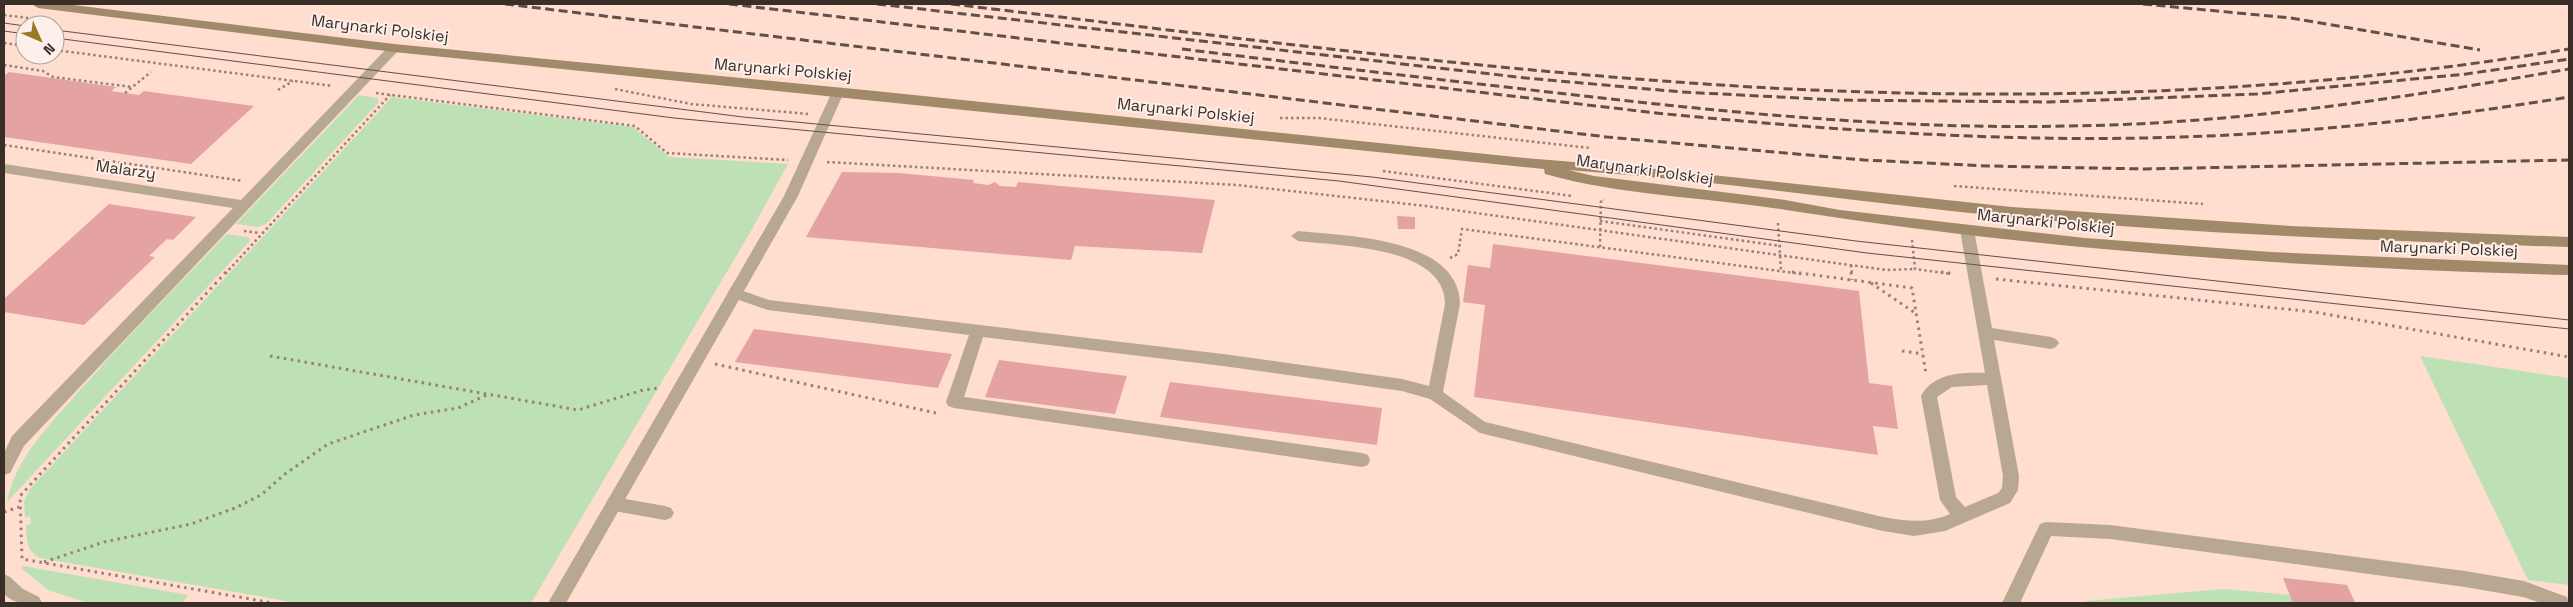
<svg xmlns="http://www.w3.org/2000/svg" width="2573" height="607" font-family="'Space Grotesk',sans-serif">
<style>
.green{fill:#bde1b5}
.building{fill:#e4a2a1}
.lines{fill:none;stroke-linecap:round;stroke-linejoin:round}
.path-far1{stroke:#978177;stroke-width:2.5;stroke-dasharray:2.5 3;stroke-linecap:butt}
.path{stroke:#978177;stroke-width:3;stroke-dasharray:2.5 4.5;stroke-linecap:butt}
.lane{fill:#b8a892;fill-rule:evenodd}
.street{fill:#b8a892;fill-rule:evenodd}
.secondary{fill:#a18a69;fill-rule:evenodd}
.tram{stroke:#615149;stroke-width:1}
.rail{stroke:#615149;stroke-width:3;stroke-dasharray:9 4.5;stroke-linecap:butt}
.labels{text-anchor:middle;stroke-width:4;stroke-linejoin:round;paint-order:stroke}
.street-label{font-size:16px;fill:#3a2e28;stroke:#fdefea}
</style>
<rect width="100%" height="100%" fill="#ffddcf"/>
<g class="green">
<polygon points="359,95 377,98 379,102 266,224 258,227 236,224"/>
<path d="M392 97 633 127 669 157 788 164 751 231 531 603H298L40 558C26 551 27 540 26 526L31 523 30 516 25 518 24 501 30 489Z"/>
<path d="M227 234 249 237 250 241 7 502C16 456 51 424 81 389 128 336 178 285 227 234Z"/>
<polygon points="2420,356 2569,378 2569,585 2528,580"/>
<polygon points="23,566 188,595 182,603 85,602 48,590 21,568"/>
<polygon points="2283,578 2347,585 2355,602 2360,603 2084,603 2086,601 2224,589 2290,595"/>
</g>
<g class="building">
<polygon points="9,72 116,87 111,91 139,95 144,91 254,106 191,164 4,137 4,76"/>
<polygon points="842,172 899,173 974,180 973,183 988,185 995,182 1000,186 1016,187 1018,182 1215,200 1202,253 1075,246 1071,260 806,237"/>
<polygon points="109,204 196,217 173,240 167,239 149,256 155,257 84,325 4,312 4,299"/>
<polygon points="1397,216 1415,217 1415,229 1398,229"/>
<polygon points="1493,244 1859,291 1869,383 1892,386 1898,429 1873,426 1878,455 1474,397 1485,305 1463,302 1468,265 1490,268"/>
<polygon points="754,329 952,354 938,388 735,362"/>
<polygon points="999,360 1127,376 1115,414 985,397"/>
<polygon points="1170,382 1382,408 1377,445 1160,417"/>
<polygon points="2283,578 2347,585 2355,603 2293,603"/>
</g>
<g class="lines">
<g class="path-far1">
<polyline points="4,15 28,18"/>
<polyline points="4,43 25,46"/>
<polyline points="55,50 333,86"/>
<polyline points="4,65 43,71 53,77 132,87"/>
<polyline points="615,89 691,104 809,114"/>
<polyline points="278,90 293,81"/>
<polyline points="125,93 151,72"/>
<polyline points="376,93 635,126 667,153 788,160"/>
<polyline points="1280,118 1319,118 1590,148"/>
<polyline points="4,145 243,181"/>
<polyline points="827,162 1237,185 1426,206 1886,270 1915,269"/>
<polyline points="1383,171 1573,196"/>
<polyline points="1954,186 2203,204"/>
<polyline points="1600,221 1781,246"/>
<polyline points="1778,223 1781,271"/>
<polyline points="244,231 260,233"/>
<polyline points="1912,240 1915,269 1951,274"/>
<polyline points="1600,247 1601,200 1604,200"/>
<polyline points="1450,258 1458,254 1462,229 1802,274"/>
<polyline points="1851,265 1852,274"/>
<polyline points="225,274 390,95"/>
</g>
<g class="path">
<polyline points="226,272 20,496 22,559 273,603"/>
<polyline points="1792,272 1912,288 1926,374"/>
<polyline points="1851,272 1852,280"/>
<polyline points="1941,272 1955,274"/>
<polyline points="1996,279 2314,312 2569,357"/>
<polyline points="1871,283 1915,313"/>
<polyline points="1902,351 1923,354"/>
<polyline points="270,356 578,410 643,390 659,388"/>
<polyline points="715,364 936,413"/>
<polyline points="4,512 19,507"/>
<polyline points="44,562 104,542 191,524 235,508 261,495 285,474 328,444 414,415 458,408 489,394"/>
</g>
<g class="lane">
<path d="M1967 225 1974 230 1992 328 2051 337 2056 339 2059 343 2056 347 2051 349 1994 340 2019 476 2018 490 2010 503 1945 531 1914 536 1883 531 1480 433 1430 399 1402 391 1223 366 983 337 964 397 1362 453 1368 455 1370 460 1368 465 1362 467 954 408 948 406 946 402 969 335 768 310 730 297 728 293 730 289 735 288 769 300 1223 354 1402 379 1429 386 1445 304C1445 246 1339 246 1298 241L1291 236 1298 231C1345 236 1459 237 1460 304L1443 392 1485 422 1883 517C1907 521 1927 524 1950 514L1940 500 1921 396C1933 373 1962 372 1985 373L1960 230ZM1987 385 2003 476 2002 488 1998 493 1965 507 1956 497 1937 397 1952 387Z"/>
<polygon points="614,497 665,506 671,508 674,513 671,518 665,520 614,511 608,509 606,504 608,499"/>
<polygon points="2046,522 2110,525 2465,571 2524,581 2567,597 2569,603 2541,603 2523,597 2465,587 2110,539 2051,536 2020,603 2002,603 2040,524"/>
</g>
<g class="street">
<polygon points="394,44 400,48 398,51 24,446 10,473 4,475 4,453 12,436 233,208 4,173 4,164 241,200 390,45"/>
<polygon points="838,88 844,92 798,196 566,603 548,603 784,196 832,92"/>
<path d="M4 574 10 577 23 589 39 597 42 603C26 603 15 605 4 594Z"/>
</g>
<path class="secondary" d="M32 4H65L394 44 885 92 1525 158 1647 168 2012 207 2290 226 2569 237V247C2382 241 2195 234 2009 217 1862 203 1715 180 1568 170L1594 176 1785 200 1840 210 2085 238 2271 252 2569 265V275C2307 268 2045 251 1786 210 1706 197 1623 196 1545 174L1544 169 394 52 38 8Z"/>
<g class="tram">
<polyline points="4,23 25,26"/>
<polyline points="55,30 743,117 1372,177 1856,241 2569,320"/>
<polyline points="4,31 25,34"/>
<polyline points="55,38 674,118 1339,181 1867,253 2569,329"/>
</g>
<g class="rail">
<polyline points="505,4 1607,137 1864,160 1988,166 2145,169 2569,160"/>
<path d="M729 4 1656 113C1830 130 2005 143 2180 137 2311 133 2440 118 2569 97"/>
<polyline points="877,4 1526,78 1682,92 1838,100 2048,102 2257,94 2466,74 2569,59"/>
<path d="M951 4C1224 36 1497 73 1771 88 2037 102 2307 93 2569 49"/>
<polyline points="2143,4 2291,18 2480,50"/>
<path d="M1182 49C1296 63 1409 76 1523 89 1704 110 1886 130 2068 126 2236 124 2403 98 2569 69"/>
</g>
</g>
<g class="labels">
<g class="street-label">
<text transform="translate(380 28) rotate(7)" y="6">Marynarki Polskiej</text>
<text transform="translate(783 69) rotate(5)" y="6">Marynarki Polskiej</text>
<text transform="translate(1186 110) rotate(6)" y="6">Marynarki Polskiej</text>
<text transform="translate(126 169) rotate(8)" y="6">Malarzy</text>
<text transform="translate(1645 169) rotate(8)" y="6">Marynarki Polskiej</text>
<text transform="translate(2046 221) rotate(6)" y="6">Marynarki Polskiej</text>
<text transform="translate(2449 248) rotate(2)" y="6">Marynarki Polskiej</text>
</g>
</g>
<rect width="2573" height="607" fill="none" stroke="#3a2e28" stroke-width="10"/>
<g transform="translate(40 40) rotate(135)"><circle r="24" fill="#fdefea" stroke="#afa29c"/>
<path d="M0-4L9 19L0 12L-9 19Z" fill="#9b7924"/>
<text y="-8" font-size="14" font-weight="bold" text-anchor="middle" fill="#3a2e28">N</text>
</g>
</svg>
